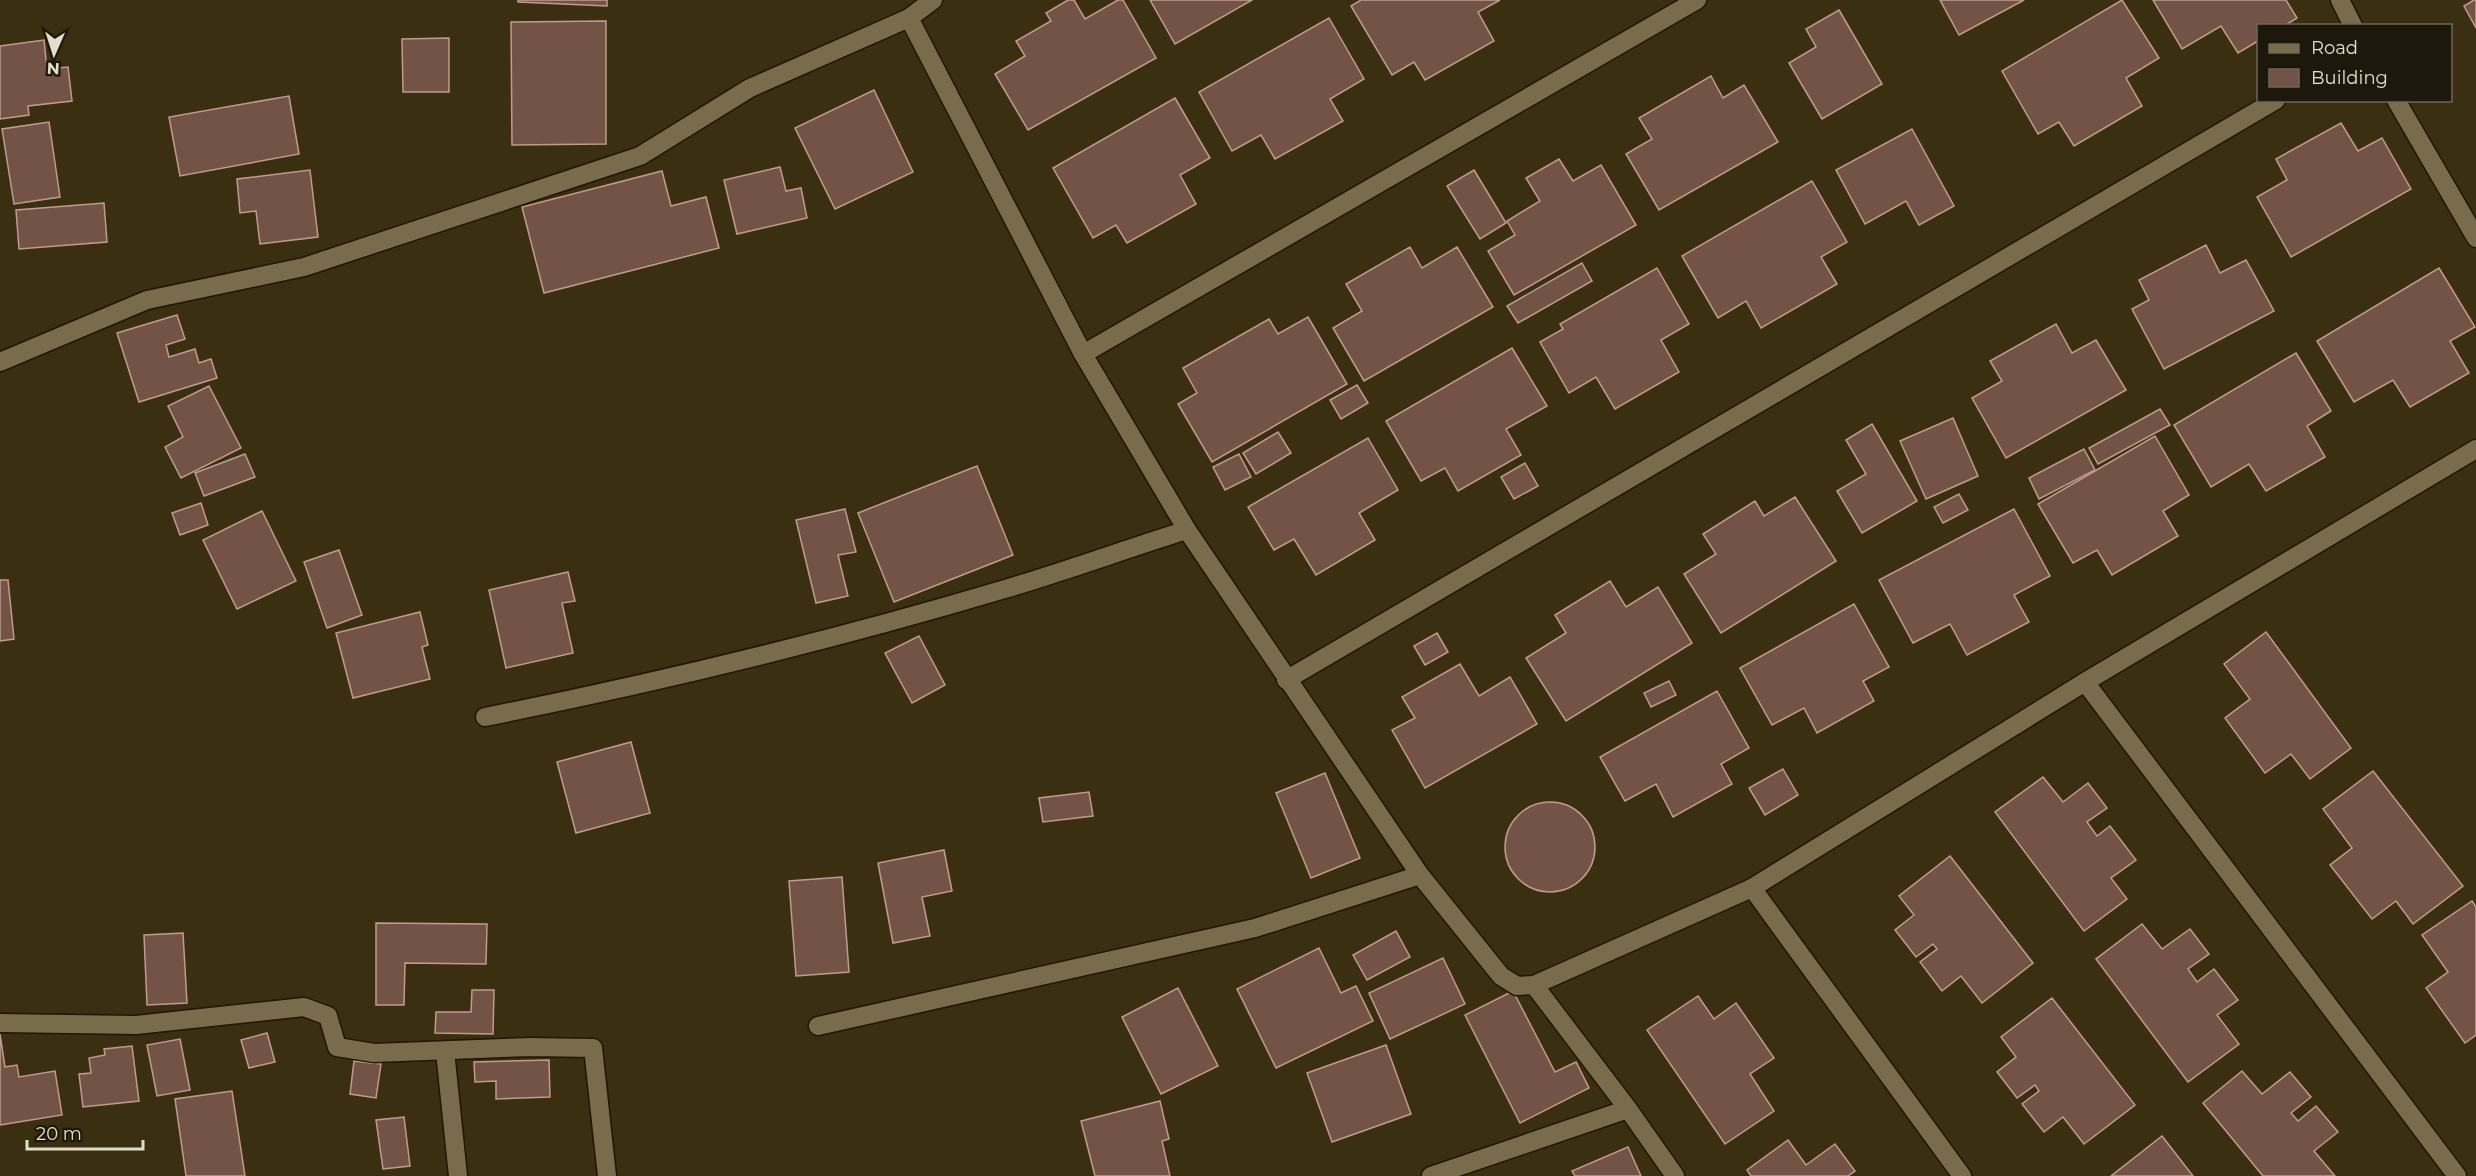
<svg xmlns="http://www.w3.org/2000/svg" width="2476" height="1176" font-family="Montserrat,sans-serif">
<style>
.building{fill:#745347;stroke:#c19c8e;stroke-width:1.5}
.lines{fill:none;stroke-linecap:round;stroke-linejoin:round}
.minor-casing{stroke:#211700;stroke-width:21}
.minor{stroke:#786c4d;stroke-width:18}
</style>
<rect width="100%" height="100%" fill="#3a2f11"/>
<g class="building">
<polygon points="518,0 607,0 607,6 518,2"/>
<polygon points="1068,0 1074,0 1085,19 1118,0 1123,0 1156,58 1028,130 995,74 1025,56 1016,41 1051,21 1046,13"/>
<polygon points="1150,0 1252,0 1175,44"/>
<polygon points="1361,0 1500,0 1478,12 1494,41 1425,80 1414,62 1392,75 1351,6"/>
<polygon points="1940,0 2024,0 1959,35"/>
<polygon points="2122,0 2159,58 2126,78 2142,106 2074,146 2059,122 2038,134 2002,71"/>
<polygon points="2153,0 2286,0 2297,18 2284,26 2258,26 2258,41 2238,53 2221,26 2182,49"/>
<polygon points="2474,0 2476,0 2476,28 2464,6"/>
<polygon points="1839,10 1882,84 1822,119 1789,63 1816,47 1806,29"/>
<polygon points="1329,18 1364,79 1330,99 1343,121 1275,159 1261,135 1232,151 1199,92"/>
<polygon points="606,21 606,144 512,145 511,22"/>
<polygon points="449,38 449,92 403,92 402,39"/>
<polygon points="44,40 47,69 68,67 72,101 28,106 29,115 0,119 0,46"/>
<polygon points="1711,76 1723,98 1744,85 1778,142 1659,210 1626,154 1652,139 1639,118"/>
<polygon points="874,90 913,172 835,209 795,128"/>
<polygon points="289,96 299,154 180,176 169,117"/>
<polygon points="1175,98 1210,158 1180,175 1196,204 1127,243 1116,225 1093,238 1053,168"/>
<polygon points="49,122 60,197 14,204 2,129"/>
<polygon points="2341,123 2358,151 2382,138 2411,189 2291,257 2257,197 2287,180 2276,159"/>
<polygon points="1912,129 1954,206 1919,225 1906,201 1865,224 1836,170"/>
<polygon points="1559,159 1573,181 1601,165 1636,225 1514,295 1488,251 1515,235 1507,221 1540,201 1526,178"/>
<polygon points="780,167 786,191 801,188 807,218 737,234 724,180"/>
<polygon points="310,170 318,237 260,244 256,211 240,213 237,179"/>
<polygon points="1474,170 1506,223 1480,239 1447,186"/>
<polygon points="662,171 671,206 706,197 719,248 544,293 522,207"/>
<polygon points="1812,181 1847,242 1821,257 1837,284 1761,328 1746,301 1718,318 1682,256"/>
<polygon points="104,203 107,242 19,249 16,210"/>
<polygon points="2206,245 2220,273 2246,260 2274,311 2164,369 2132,309 2149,300 2139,280"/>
<polygon points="1410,247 1422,268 1457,247 1493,307 1364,381 1333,328 1362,311 1346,284"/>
<polygon points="1582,263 1592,281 1518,323 1507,306"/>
<polygon points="1657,268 1689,324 1661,340 1679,372 1615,409 1596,377 1569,393 1540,342 1563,329 1560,324"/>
<polygon points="2439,268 2475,327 2450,341 2469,373 2410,407 2393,380 2354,402 2317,341"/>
<polygon points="177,315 185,339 166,345 169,357 195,349 199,363 211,359 217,378 139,402 117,333"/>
<polygon points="1308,317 1347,384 1212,462 1178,404 1197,393 1183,368 1269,319 1278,334"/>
<polygon points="2056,324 2072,353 2096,340 2126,390 2006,458 1972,398 2002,381 1990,361"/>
<polygon points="1512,348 1547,406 1506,429 1521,455 1458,491 1445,468 1421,481 1386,421"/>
<polygon points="2296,353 2331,411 2307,426 2325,457 2266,491 2249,464 2211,487 2174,425"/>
<polygon points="1357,385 1368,403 1341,419 1330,400"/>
<polygon points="209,386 241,448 181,478 165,447 183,437 168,406"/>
<polygon points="2160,409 2170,425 2098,464 2089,448"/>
<polygon points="1953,418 1978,476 1926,499 1900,441"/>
<polygon points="1872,424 1917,501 1862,533 1837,491 1866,474 1846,440"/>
<polygon points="1278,432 1291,453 1256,474 1243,453"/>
<polygon points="2155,436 2189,495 2163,511 2178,536 2112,575 2097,550 2073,563 2038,504"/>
<polygon points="1368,438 1398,490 1359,513 1375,540 1316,575 1294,539 1274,550 1248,507"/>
<polygon points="2084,449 2095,470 2039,499 2029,478"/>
<polygon points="245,454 255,477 204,496 195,473"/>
<polygon points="1239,454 1251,477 1225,490 1213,467"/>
<polygon points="1525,463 1538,486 1514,499 1501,477"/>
<polygon points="977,466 1013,555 894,602 858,513"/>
<polygon points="1959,494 1968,510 1943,523 1934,507"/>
<polygon points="1795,497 1836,561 1721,633 1684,574 1716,554 1703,534 1755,501 1764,516"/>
<polygon points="201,503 208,525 180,535 172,513"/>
<polygon points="845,509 856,552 838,555 848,596 816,603 796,520"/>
<polygon points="2014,509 2050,576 2014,595 2029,622 1967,655 1950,624 1913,643 1879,580"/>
<polygon points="262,511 296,581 237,609 203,540"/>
<polygon points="339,550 362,615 327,628 304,562"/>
<polygon points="568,572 575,601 562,603 573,653 506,668 489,590"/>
<polygon points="0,580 8,580 14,639 0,641"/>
<polygon points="1610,581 1626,607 1658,587 1692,643 1566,721 1526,658 1566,633 1555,615"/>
<polygon points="1854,604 1889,667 1863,681 1874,701 1817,733 1804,708 1772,725 1740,668"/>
<polygon points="420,612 428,645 422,647 430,679 353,698 336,633"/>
<polygon points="2266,632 2351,748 2310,779 2291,754 2265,773 2225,718 2250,699 2224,664"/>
<polygon points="1437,633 1448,652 1425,665 1414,646"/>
<polygon points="919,636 945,685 912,703 885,653"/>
<polygon points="1460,664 1479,696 1510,677 1537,724 1425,788 1392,730 1415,718 1402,697"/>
<polygon points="1669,681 1676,695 1651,707 1644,693"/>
<polygon points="1717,691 1749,748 1721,764 1732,784 1673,817 1656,784 1625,801 1600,757"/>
<polygon points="631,742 650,813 576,833 557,762"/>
<polygon points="1783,769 1798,795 1765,815 1749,788"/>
<polygon points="2373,771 2463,886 2413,924 2396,901 2372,919 2330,865 2352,848 2323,809"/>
<polygon points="1325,773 1360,858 1311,878 1276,793"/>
<polygon points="2043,777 2063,802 2088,783 2107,808 2087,822 2097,836 2110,826 2136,860 2111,878 2127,899 2084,931 1995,812"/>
<polygon points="1089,792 1093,816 1043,822 1039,798"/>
<circle cx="1550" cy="847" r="45"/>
<polygon points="944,850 952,891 922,897 930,936 893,943 878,863"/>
<polygon points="1950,856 2033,963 1982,1003 1961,976 1942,991 1920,962 1937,949 1933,944 1916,957 1895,930 1914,915 1899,896"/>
<polygon points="842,877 849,972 796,976 789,881"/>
<polygon points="2472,901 2476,907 2476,1035 2465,1043 2426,988 2448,972 2422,935"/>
<polygon points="376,923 487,924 486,964 405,963 404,1005 376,1005"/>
<polygon points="2142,924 2162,949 2190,929 2209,954 2188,969 2197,982 2214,969 2238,1000 2217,1015 2239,1044 2188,1082 2096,959"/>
<polygon points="1396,931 1410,957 1367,980 1353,955"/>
<polygon points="183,933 187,1003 147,1005 144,935"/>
<polygon points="1319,948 1341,993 1356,986 1373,1021 1276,1068 1237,989"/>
<polygon points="1443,958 1465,1004 1390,1039 1369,993"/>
<polygon points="1178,988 1218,1066 1161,1094 1122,1017"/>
<polygon points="472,990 494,990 493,1034 435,1033 436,1012 471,1012"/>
<polygon points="1513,991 1555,1072 1576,1062 1589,1088 1520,1123 1465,1015"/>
<polygon points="1698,996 1714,1019 1736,1003 1774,1058 1750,1074 1774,1111 1725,1144 1647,1030"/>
<polygon points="2052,998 2135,1105 2084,1144 2063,1117 2044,1132 2022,1104 2039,1091 2035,1085 2017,1098 1997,1072 2016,1057 2001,1037"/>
<polygon points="267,1033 275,1062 249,1068 241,1040"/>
<polygon points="0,1034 5,1067 17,1065 19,1077 55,1071 62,1115 0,1125"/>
<polygon points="180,1039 190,1090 157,1096 147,1045"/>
<polygon points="1386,1045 1411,1114 1332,1142 1307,1073"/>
<polygon points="132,1046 139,1101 83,1107 79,1074 91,1073 89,1058 105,1055 104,1049"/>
<polygon points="549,1060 550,1097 496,1099 496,1081 475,1082 474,1062"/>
<polygon points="354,1061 381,1064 376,1098 350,1094"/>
<polygon points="2242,1071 2262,1094 2290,1072 2311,1097 2291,1113 2298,1121 2316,1106 2338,1132 2314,1151 2335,1176 2263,1176 2203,1103"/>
<polygon points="232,1091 245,1176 186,1176 175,1099"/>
<polygon points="1160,1101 1169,1139 1162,1141 1170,1176 1095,1176 1081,1121"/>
<polygon points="404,1117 410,1166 383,1169 376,1120"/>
<polygon points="2162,1136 2193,1176 2111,1176"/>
<polygon points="1788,1140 1806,1165 1835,1144 1855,1171 1848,1176 1751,1176 1747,1170"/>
<polygon points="1628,1147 1641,1176 1575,1176 1572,1171"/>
</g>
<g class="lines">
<g class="minor-casing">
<g id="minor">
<polyline points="933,0 909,18 1083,354 1187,530 1420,875 1501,976 1517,986 1534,985 1752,888 2085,682 2476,449"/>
<polyline points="2340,0 2353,26"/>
<polyline points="2396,100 2476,238"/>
<polyline points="1083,354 1697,0"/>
<polyline points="0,362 147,300 304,267 640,156 750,88 909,18"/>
<polyline points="1286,680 2276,100"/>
<polyline points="2085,682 2457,1176"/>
<path d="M485 717C660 682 834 640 1005 589 1066 571 1126 549 1187 530"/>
<polyline points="1752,888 1962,1176"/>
<polyline points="1534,985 1628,1109 1675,1176"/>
<polyline points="0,1023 136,1025 304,1007 328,1016 337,1047 374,1053 530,1047 593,1048 607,1176"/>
<polyline points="818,1026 1255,928 1420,875"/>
<polyline points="445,1051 458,1176"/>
<polyline points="1431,1176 1628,1109"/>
</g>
</g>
<use href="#minor" class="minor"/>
</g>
<rect x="2257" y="24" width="195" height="78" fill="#1d180b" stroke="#6c6758" stroke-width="1.5"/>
<rect x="2269" y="44" width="30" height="9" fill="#786c4d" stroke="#6c6758" stroke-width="1.5"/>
<text x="2311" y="54" font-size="18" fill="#e3ddcb">Road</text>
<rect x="2269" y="69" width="30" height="18" fill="#745347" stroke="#6c6758" stroke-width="1.5"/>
<text x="2311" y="84" font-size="18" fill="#e3ddcb">Building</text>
<g transform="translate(54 54) rotate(183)" stroke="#1d180b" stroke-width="4.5" paint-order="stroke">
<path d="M0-4.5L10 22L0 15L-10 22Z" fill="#e3ddcb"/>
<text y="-9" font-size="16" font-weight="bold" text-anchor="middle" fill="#e3ddcb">N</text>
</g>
<path d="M27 1140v9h116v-9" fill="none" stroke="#e3ddcb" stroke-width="3"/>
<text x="36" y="1140" font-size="18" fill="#e3ddcb" stroke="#1d180b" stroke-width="4.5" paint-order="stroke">20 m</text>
</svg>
